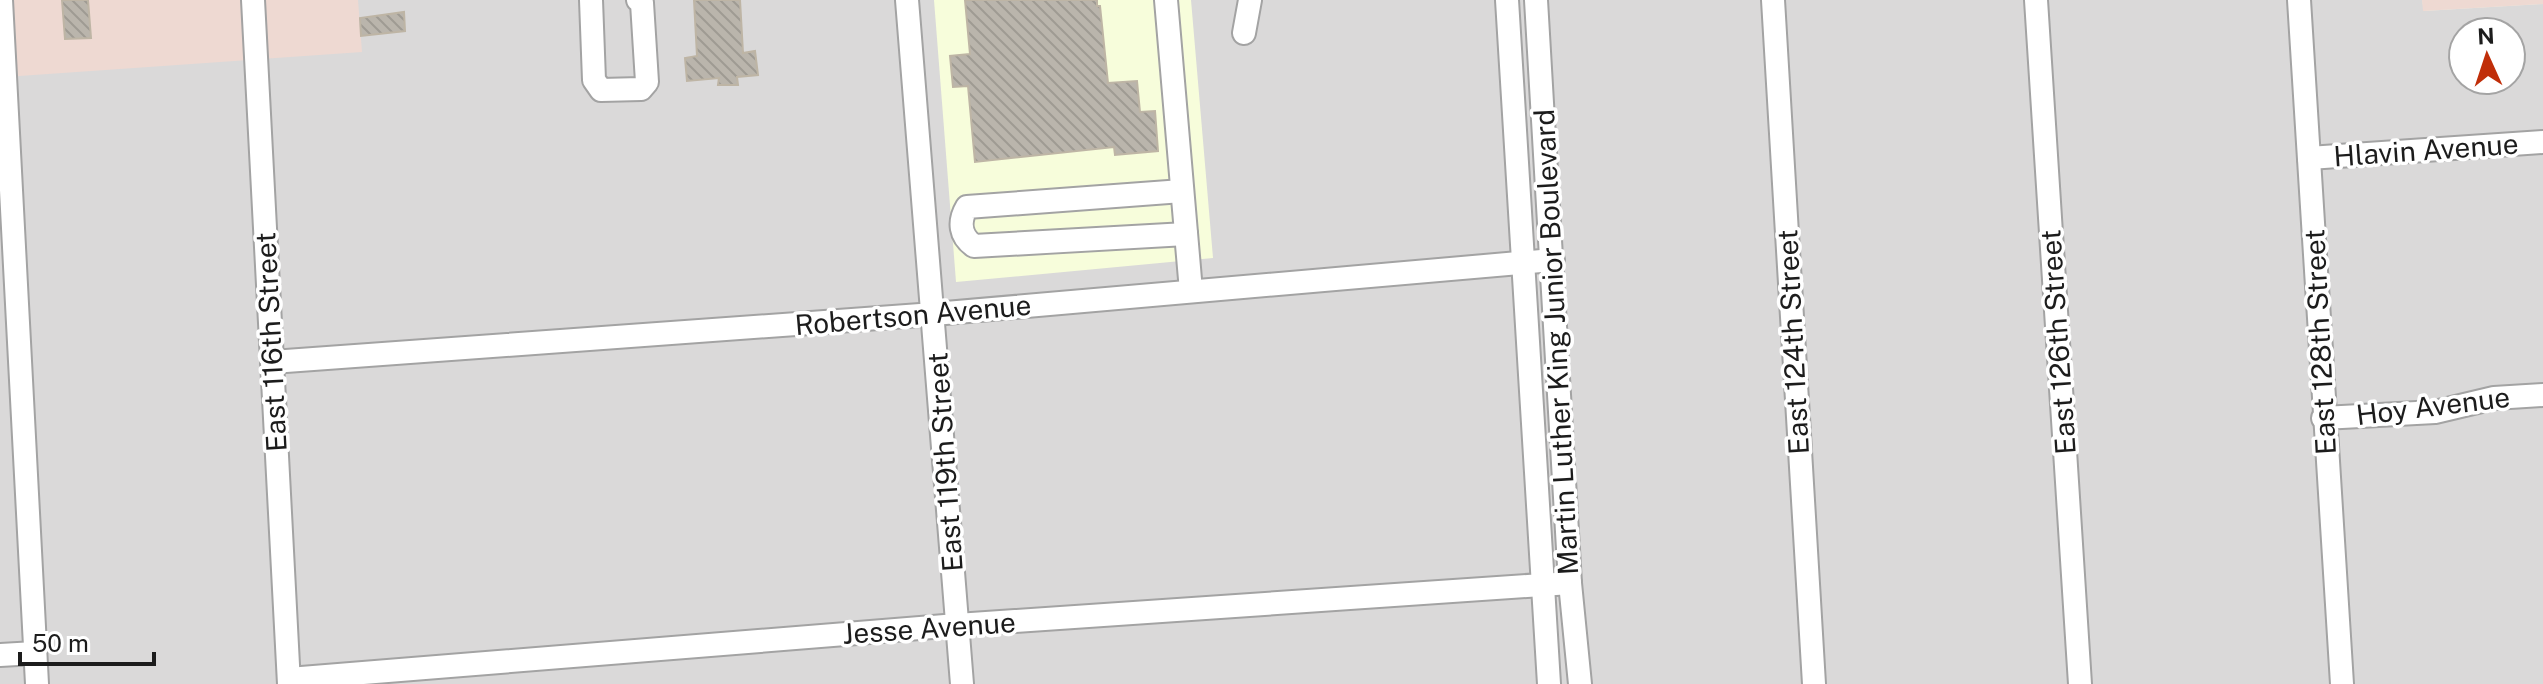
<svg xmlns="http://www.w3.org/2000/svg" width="2543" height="684" font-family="'Public Sans',sans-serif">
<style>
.residential{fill:#dad9d9;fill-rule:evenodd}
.commercial{fill:#eed9d2}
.education{fill:#f7fddb}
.building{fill:url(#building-back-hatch);stroke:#beb5a5;stroke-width:2}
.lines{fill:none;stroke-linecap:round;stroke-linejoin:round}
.minor-casing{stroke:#a3a3a3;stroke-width:26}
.minor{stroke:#fff;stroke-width:22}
.labels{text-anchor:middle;stroke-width:7;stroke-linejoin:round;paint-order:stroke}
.street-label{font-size:28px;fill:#1c1c1c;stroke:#fff}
</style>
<defs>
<pattern id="building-back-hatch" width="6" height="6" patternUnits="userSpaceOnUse" patternTransform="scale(2)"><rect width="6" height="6" fill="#bab5ac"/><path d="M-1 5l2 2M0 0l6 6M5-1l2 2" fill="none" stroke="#9f9b93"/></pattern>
</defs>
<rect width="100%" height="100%" fill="#edece2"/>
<path class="residential" d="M0 0H2422L2424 11 2543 4V684H0ZM2463 32H2511V80H2463Z"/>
<g class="commercial">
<polygon points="1,0 358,0 362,52 5,77"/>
<polygon points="2422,0 2543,0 2543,4 2423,11"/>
</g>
<polygon class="education" points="934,0 1191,0 1213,258 956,282"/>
<g class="building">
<polygon points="62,0 88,0 91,38 65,39"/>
<polygon points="694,0 740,0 743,53 755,51 758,75 737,77 738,85 718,85 719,78 687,81 685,58 697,56"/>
<polygon points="965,0 1097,0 1097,6 1100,6 1108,83 1137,81 1140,112 1155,111 1158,151 1115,155 1114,147 975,162 968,86 953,87 950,56 970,54"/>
<polygon points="404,12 405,31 361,36 360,18"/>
</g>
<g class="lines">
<g class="minor-casing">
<g id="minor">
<polyline points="1,0 37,684"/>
<polyline points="253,0 289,684"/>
<polyline points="591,0 594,80 601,90 641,89 647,82 642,3 638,0"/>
<polyline points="907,0 962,684"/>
<polyline points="1166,0 1191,291"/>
<polyline points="1507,0 1549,684"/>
<polyline points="1536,0 1570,583 1580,684"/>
<polyline points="1773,0 1814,684"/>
<polyline points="2036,0 2080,684"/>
<polyline points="2299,0 2342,684"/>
<polyline points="1244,33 1250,0"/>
<polyline points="2309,158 2543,142"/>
<path d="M1182 191 967 207C958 222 960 236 974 246L1186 234"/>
<polyline points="272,362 934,314 1553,260"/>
<polyline points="2323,418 2435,412 2494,398 2543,395"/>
<polyline points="0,655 35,653"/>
<polyline points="289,679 957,625 1570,583"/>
</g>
</g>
<use href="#minor" class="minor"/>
</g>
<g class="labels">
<g class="street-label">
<text transform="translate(2426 150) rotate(-4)" y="10">Hlavin Avenue</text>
<text transform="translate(913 315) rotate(-5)" y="10">Robertson Avenue</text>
<text transform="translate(271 342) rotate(-93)" y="10">East 116th Street</text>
<text transform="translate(1556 342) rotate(-93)" y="10">Martin Luther King Junior Boulevard</text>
<text transform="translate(1793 342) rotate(-93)" y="10">East 124th Street</text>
<text transform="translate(2058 342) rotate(-94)" y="10">East 126th Street</text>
<text transform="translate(2320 342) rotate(-93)" y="10">East 128th Street</text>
<text transform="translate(2433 406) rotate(-7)" y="10">Hoy Avenue</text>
<text transform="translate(945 462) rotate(-94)" y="10">East 119th Street</text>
<text transform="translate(929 628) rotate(-4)" y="10">Jesse Avenue</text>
</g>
</g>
<g transform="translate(2487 56) rotate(357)"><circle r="38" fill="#ffffff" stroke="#a4a4a4" stroke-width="2"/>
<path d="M0-6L14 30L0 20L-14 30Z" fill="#c02e09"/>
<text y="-12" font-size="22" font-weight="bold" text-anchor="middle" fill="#1c1c1c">N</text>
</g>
<path d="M20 652v12h134v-12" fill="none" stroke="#1c1c1c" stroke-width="4"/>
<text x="32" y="652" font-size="24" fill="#1c1c1c" stroke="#ffffff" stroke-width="6" paint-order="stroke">50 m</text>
</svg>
